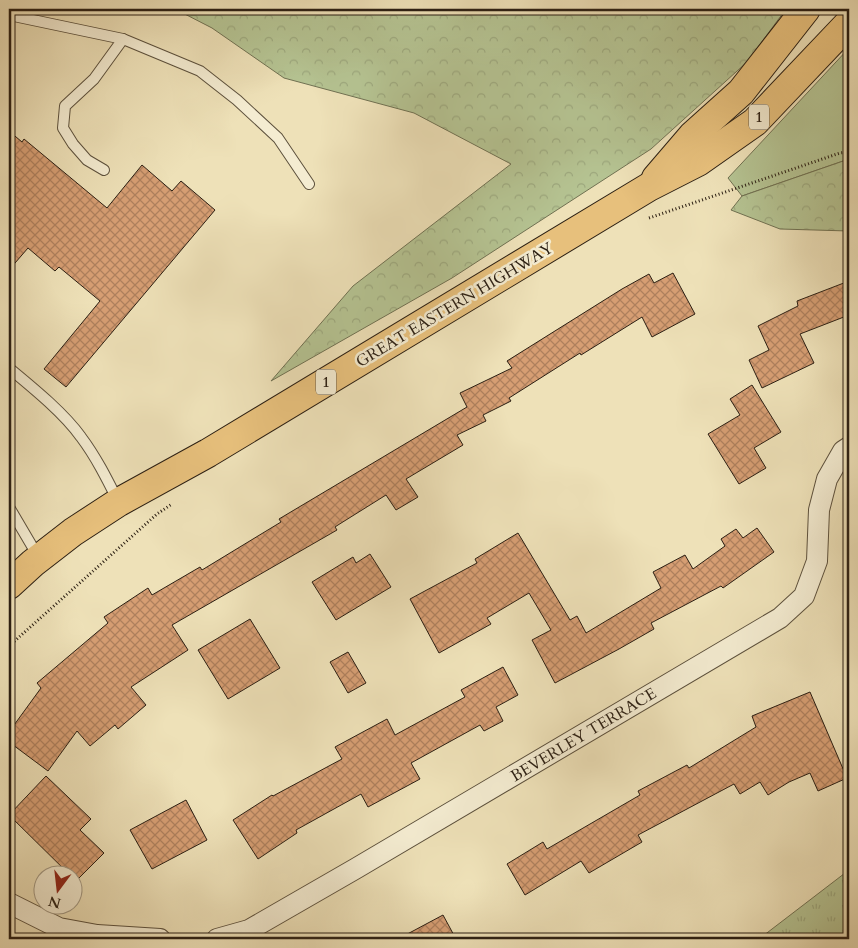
<svg xmlns="http://www.w3.org/2000/svg" width="858" height="948" font-family="Cardo,serif">
<style>
.grass{fill:#b5c392;stroke:#707152}
.forest{fill:url(#forest-crowns);stroke:#707152}
.park{fill:url(#park-tufts);stroke:#707152}
.building{fill:url(#building-cross-hatch);stroke:#2b1f13}
.lines{fill:none;stroke-linecap:round;stroke-linejoin:round}
.lane-casing{stroke:#5c503c;stroke-width:12}
.street-casing{stroke:#5c503c;stroke-width:22}
.highway-casing{stroke:#2b1f13;stroke-width:30}
.path{stroke:#2b1f13;stroke-width:3;stroke-dasharray:1 2.5;stroke-linecap:butt}
.lane{stroke:#f4ecd1;stroke-width:10}
.street{stroke:#f4ecd1;stroke-width:20}
.highway{stroke:#e7c07c;stroke-width:28}
.labels{text-anchor:middle;stroke-width:5;stroke-linejoin:round;paint-order:stroke}
.shield{fill:#f4ecd1;stroke:#675c4c;stroke-width:1}
.shield-label{font-size:15px;font-weight:bold;fill:#2b1f13}
.street-label{font-size:16px;fill:#2b1f13;stroke:#f4ecd1}
</style>
<defs>
<pattern id="forest-crowns" width="20" height="18" patternUnits="userSpaceOnUse" patternTransform="scale(1.25)"><rect width="20" height="18" fill="#b5c392"/><path d="M2 6a3 3 0 1 1 6 0M12 15a3 3 0 1 1 6 0" fill="none" stroke="#9ca77d"/></pattern>
<pattern id="park-tufts" width="24" height="20" patternUnits="userSpaceOnUse" patternTransform="scale(1.25)"><rect width="24" height="20" fill="#b5c392"/><path d="M3 7l-1-3M5 7V3M7 7l1-3M15 17l-1-3M17 17v-4M19 17l1-3" fill="none" stroke="#9ca77d"/></pattern>
<pattern id="building-cross-hatch" width="8" height="8" patternUnits="userSpaceOnUse" patternTransform="scale(1.25)"><rect width="8" height="8" fill="#d69e73"/><path d="M0 0l8 8M0 8l8-8" fill="none" stroke="#ae805d"/></pattern>
</defs>
<rect width="100%" height="100%" fill="#eee1b8"/>
<filter id="stains"><feTurbulence type="fractalNoise" baseFrequency=".004" numOctaves="4"/><feColorMatrix values="0 0 0 0 .2 0 0 0 0 .09 0 0 0 0 .02 0 0 0 .5 -.17"/></filter>
<radialGradient id="worn" r=".72"><stop offset=".6" stop-color="#630" stop-opacity="0"/><stop offset="1" stop-color="#630" stop-opacity=".3"/></radialGradient>
<polygon class="grass" points="849,48 849,159 742,196 728,178"/>
<g class="forest">
<polygon points="175,9 786,9 747,62 651,149 452,278 271,381 353,286 511,164 414,113 284,78 212,28"/>
<polygon points="849,159 849,231 780,229 731,210 742,196"/>
</g>
<polygon class="park" points="849,870 849,939 759,939"/>
<g class="building">
<polygon points="9,131 22,142 24,139 107,208 142,165 172,191 181,181 215,210 66,387 44,369 100,301 59,267 55,271 28,248 9,270"/>
<polygon points="673,273 695,314 652,337 642,317 581,355 580,353 509,398 511,401 483,415 486,421 457,435 463,445 406,479 418,497 396,510 386,495 338,525 335,527 337,530 172,625 188,650 131,687 146,705 118,729 115,725 90,746 77,731 48,771 9,742 9,732 41,688 37,683 108,623 104,617 148,588 152,595 200,567 202,570 281,522 279,519 467,407 460,393 512,368 507,361 622,289 649,274 654,283"/>
<polygon points="849,281 849,315 800,334 814,363 762,388 749,360 769,350 758,326 798,306 797,301"/>
<polygon points="752,385 781,432 754,448 766,468 739,484 708,434 740,415 730,399"/>
<polygon points="757,528 774,552 723,588 721,586 651,623 654,629 619,649 555,683 532,640 551,630 529,593 487,618 491,624 439,653 410,599 477,563 475,559 518,533 570,620 577,616 586,633 661,588 653,572 685,555 693,569 725,546 721,539 736,529 743,538"/>
<polygon points="370,554 391,587 336,620 312,582 353,557 356,563"/>
<polygon points="250,619 280,668 228,699 198,650"/>
<polygon points="348,652 366,683 348,693 330,662"/>
<polygon points="503,667 518,695 496,707 503,721 484,731 480,725 411,763 420,779 368,807 361,794 296,830 297,833 258,859 233,820 272,795 273,796 342,759 335,747 387,719 395,735 465,697 461,690"/>
<polygon points="810,692 847,778 818,791 810,773 789,782 768,795 760,782 740,794 734,784 638,835 642,842 589,873 581,861 525,895 507,864 543,842 547,849 640,795 638,791 687,765 689,768 756,727 752,716"/>
<polygon points="46,776 91,819 80,830 104,853 76,881 9,815"/>
<polygon points="186,800 207,840 152,869 130,830"/>
<polygon points="443,915 456,939 398,939"/>
</g>
<g class="lines">
<g class="lane-casing">
<g id="lane">
<polyline points="9,15 123,39 200,71 237,100 278,138 309,184"/>
<polyline points="104,170 87,160 73,144 63,128 65,106 94,79 123,39"/>
<path d="M9 368C32 387 64 413 81 437 96 457 107 479 118 501"/>
<polyline points="9,507 39,558"/>
</g>
</g>
<g class="street-casing">
<g id="street">
<polyline points="9,903 59,928 97,935 160,939"/>
<polyline points="217,939 249,930 355,869 780,618 804,596 817,561 819,510 827,479 843,451 849,447"/>
</g>
</g>
<g class="highway-casing">
<g id="highway">
<polyline points="656,178 692,136 741,92 806,9"/>
<polyline points="9,585 33,563 73,532 119,502 208,453 649,187 698,162 755,122 849,23"/>
</g>
</g>
<g class="path">
<polyline points="649,218 840,153 849,152"/>
<polyline points="9,646 157,514 172,504"/>
</g>
<use href="#lane" class="lane"/>
<use href="#street" class="street"/>
<use href="#highway" class="highway"/>
</g>
<g class="labels">
<g class="shield">
<rect x="749" y="104.5" width="20" height="25" rx="4"/>
<rect x="316" y="369.5" width="20" height="25" rx="4"/>
</g>
<g class="shield-label">
<text x="759" y="122">1</text>
<text x="326" y="387">1</text>
</g>
<g class="street-label">
<text transform="translate(454 304) rotate(-31)" y="6">GREAT EASTERN HIGHWAY</text>
<text transform="translate(583 734) rotate(-31)" y="6">BEVERLEY TERRACE</text>
</g>
</g>
<rect width="858" height="948" fill="none" stroke="#eee1b8" stroke-width="30"/>
<rect x="10" y="10" width="838" height="928" fill="none" stroke="#2b1f13" stroke-width="2.5"/>
<rect x="15" y="15" width="828" height="918" fill="none" stroke="#2b1f13"/>
<g transform="translate(58 890) rotate(195)"><circle r="24" fill="#f4ecd1" stroke="#a49a85"/>
<path d="M0-4L9 19L0 12L-9 19Z" fill="#8f2418"/>
<text y="-8" font-size="14" font-weight="bold" text-anchor="middle" fill="#2b1f13">N</text>
</g>
<rect width="100%" height="100%" filter="url(#stains)"/>
<rect width="100%" height="100%" fill="url(#worn)"/>
</svg>
